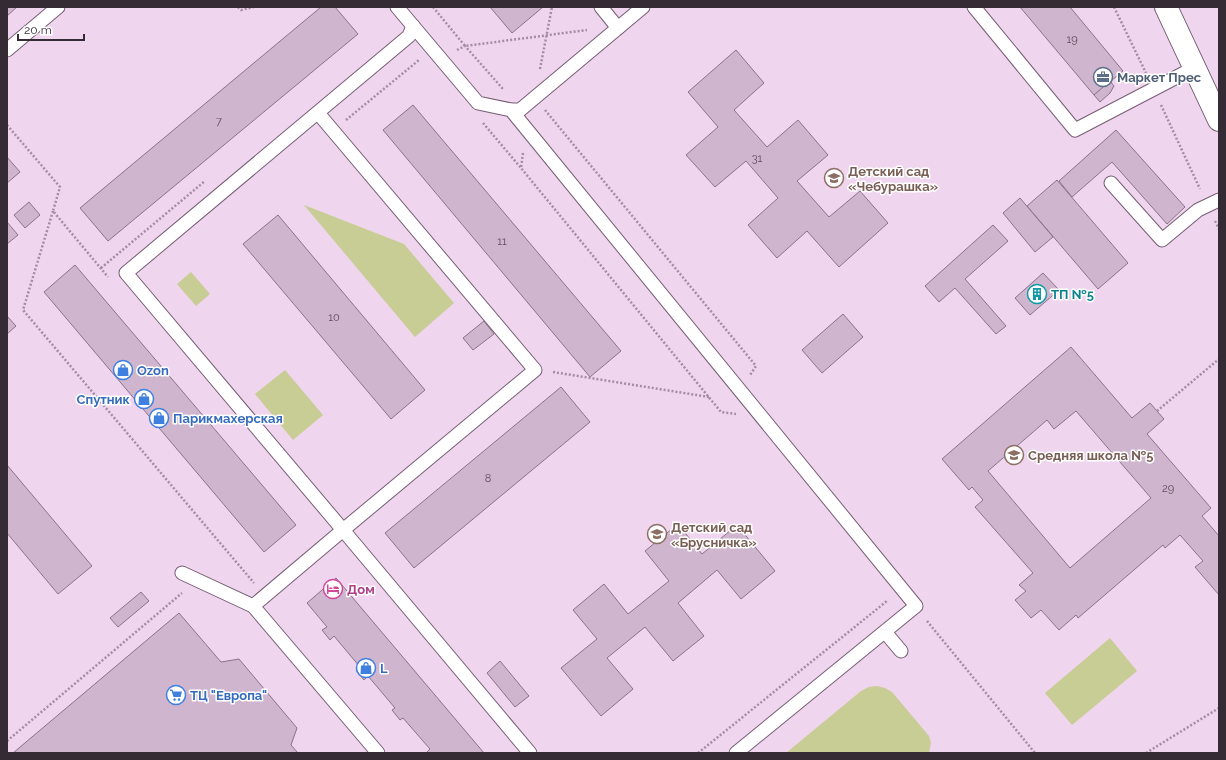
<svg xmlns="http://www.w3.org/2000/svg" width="1226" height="760" font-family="Raleway,sans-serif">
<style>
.green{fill:#c7cd94}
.building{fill:#d0b5ce;stroke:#8b7289;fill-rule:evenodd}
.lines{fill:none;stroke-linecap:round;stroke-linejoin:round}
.service-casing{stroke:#765e74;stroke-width:15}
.secondary-casing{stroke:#765e74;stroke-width:24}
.path{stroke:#a28ea0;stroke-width:2.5;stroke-dasharray:2 2;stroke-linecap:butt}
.service{stroke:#fff;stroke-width:13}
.secondary{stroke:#fff;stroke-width:22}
.labels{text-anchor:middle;stroke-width:3;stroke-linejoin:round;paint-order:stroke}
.number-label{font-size:11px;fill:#5c4e5a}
.service-label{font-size:13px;font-weight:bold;fill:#4e5e75;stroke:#fff;text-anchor:start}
.education-label{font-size:13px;font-weight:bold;fill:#785e54;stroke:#fff;text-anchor:start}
.culture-label{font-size:13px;font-weight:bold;fill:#0d838f;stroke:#fff;text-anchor:start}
.shop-label{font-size:13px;font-weight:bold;fill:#366cbe;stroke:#fff;text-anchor:start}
.hotel-label{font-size:13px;font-weight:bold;fill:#b23c85;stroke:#fff;text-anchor:start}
</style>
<rect width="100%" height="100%" fill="#f0d5ee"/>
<g class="green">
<polygon points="304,205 404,244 454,303 415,337"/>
<polygon points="191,272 210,294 196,306 177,284"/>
<polygon points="285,370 323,415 293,440 255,394"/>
<polygon points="1110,638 1137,671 1072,725 1045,693"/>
<polygon points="877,686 885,688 892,692 929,736 931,743 929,753 786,753 861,691 869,687"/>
</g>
<g class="building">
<polygon points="7,7 17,7 7,16"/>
<polygon points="321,7 335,7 358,34 108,241 80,208"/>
<polygon points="490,7 543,7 512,33"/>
<polygon points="1020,7 1070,7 1123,71 1094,95"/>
<polygon points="736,50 764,83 734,110 767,147 798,120 828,155 797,181 829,217 860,191 888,223 839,267 807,231 777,258 748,225 778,198 746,161 715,187 686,155 718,127 688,92"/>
<polygon points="1110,81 1114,86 1110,93 1100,102 1094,95"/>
<polygon points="413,105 621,351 590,377 383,130"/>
<polygon points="1116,130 1185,207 1167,224 1112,162 1072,197 1059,181"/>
<polygon points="7,157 20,172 7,183"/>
<polygon points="1057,180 1128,263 1098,289 1027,206"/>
<polygon points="1020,198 1053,237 1035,252 1003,213"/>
<polygon points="29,202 40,215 25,228 14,215"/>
<polygon points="278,215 425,390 391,419 243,244"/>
<polygon points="7,222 18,235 7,244"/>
<polygon points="993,225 1008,241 965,279 1006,326 996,334 955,288 939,302 925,286"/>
<polygon points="75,265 296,525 264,552 44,292"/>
<polygon points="1043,273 1059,290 1030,315 1015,298"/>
<polygon points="843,314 863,337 822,373 802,350"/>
<polygon points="7,316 16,326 7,334"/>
<polygon points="484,321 494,334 473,350 463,338"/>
<path d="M1071 347 1132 418 1150 403 1164 419 1147 434 1211 508 1202 516 1219 536V595L1195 567 1203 561 1180 535 1165 548 1163 545 1078 618 1076 615 1059 630 1041 610 1031 618 1015 600 1026 591 1019 585 1033 573 975 507 983 500 972 487 969 490 942 459ZM1076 411 1151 498 1070 568 988 471 1047 420 1054 429Z"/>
<polygon points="561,387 590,422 414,568 385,533"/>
<polygon points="7,465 92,566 58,594 7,533"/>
<polygon points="678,524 702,554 737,525 775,571 741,599 717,570 678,603 704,636 673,661 645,627 607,658 633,689 601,716 561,668 597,639 573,610 604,584 628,614 669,581 645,551"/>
<polygon points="336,578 484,753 427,753 427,752 430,749 403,718 400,720 392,710 395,708 368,676 364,680 356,670 360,667 334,636 330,640 322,630 327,627 307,603"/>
<polygon points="141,592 149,601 118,627 110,618"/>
<polygon points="179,613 221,662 239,659 297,728 291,745 298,753 13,753"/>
<polygon points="500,661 529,696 515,707 487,673"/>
</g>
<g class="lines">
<g class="service-casing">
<g id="service">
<polyline points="397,7 478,103 511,110 916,606 736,753"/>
<polyline points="601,7 618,28"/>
<polyline points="974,7 1075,130 1194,68"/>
<polyline points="7,50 58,7"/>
<polyline points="511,110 520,110 643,7"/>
<polyline points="318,113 535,370 343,530 530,753"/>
<polyline points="1111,183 1162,240 1198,210 1219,200"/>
<polyline points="182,573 253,606"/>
<polyline points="885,632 901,651"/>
<polyline points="378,753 253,606 343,530 126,273 409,36 413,26"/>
</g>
</g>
<g class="secondary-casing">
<polyline id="secondary" points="1166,7 1219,120"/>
</g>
<g class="path">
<polyline points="238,7 241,10 254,7"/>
<polyline points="433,7 465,46 587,30"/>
<polyline points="1114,7 1146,73"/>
<polyline points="457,50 465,46 503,89"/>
<polyline points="540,69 552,7"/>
<polyline points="1161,105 1200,189"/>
<polyline points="545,110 756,366 750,375"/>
<polyline points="346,120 419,60"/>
<polyline points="483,123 521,168"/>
<polyline points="7,125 60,187 53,211 108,277"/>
<polyline points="523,153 521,168 721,412 736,414"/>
<polyline points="53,211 23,310 254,583"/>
<polyline points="1215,221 1219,229"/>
<polyline points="101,268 205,181"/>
<polyline points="553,372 709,397"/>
<polyline points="1157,411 1219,359"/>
<polyline points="927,621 1035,753"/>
<polyline points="7,741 182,593"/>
<polyline points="698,753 887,601 886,600"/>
<polyline points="1146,753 1219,708"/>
</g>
<use href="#service" class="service"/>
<use href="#secondary" class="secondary"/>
</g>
<defs>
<g id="office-ring" transform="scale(1)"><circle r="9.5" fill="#fff" stroke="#5c6f8a" stroke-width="1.5"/><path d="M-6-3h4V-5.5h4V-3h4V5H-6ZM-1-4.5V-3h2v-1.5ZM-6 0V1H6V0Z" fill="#5c6f8a"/></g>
<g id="school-ring" transform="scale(1)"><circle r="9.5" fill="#fff" stroke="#8d6e63" stroke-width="1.5"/><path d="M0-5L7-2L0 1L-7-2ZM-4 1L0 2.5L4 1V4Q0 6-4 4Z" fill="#8d6e63"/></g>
<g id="building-ring" transform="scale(1)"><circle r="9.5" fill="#fff" stroke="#0f9aa8" stroke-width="1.5"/><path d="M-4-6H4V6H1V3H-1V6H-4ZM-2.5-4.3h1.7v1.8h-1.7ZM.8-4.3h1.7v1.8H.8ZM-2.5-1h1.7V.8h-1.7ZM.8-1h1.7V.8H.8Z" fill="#0f9aa8"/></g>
<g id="shop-ring" transform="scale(1)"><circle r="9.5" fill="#fff" stroke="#3f7fe0" stroke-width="1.5"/><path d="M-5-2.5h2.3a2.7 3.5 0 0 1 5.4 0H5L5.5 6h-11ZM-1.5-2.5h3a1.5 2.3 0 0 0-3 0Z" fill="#3f7fe0"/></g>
<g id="hotel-ring" transform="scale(1)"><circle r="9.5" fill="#fff" stroke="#d1479c" stroke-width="1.5"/><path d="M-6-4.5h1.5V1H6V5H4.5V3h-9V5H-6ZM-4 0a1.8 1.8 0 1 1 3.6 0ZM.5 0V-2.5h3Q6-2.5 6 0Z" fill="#d1479c"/></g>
<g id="supermarket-ring" transform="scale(1)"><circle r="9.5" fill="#fff" stroke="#3f7fe0" stroke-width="1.5"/><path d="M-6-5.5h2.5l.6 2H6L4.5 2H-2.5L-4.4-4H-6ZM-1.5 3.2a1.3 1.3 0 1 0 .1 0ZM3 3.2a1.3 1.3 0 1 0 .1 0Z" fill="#3f7fe0"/></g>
</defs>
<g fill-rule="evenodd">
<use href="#office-ring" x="1103" y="77"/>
<use href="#school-ring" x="834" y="178"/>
<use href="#building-ring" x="1037" y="294"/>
<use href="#shop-ring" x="123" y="370"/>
<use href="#shop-ring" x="144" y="399"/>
<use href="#shop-ring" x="159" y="418"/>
<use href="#school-ring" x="1014" y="455"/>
<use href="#school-ring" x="657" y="534"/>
<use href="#hotel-ring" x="333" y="589"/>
<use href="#shop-ring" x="366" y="668"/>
<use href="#supermarket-ring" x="176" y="695"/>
</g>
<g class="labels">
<g class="number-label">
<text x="1072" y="43">19</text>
<text x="219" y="125">7</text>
<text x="757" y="162">31</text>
<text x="502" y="245">11</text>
<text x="334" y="321">10</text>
<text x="488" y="482">8</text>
<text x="1168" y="492">29</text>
</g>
<g class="service-label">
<text x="1117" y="82">Маркет Прес</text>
</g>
<g class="education-label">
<text x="848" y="176">Детский сад<tspan x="848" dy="15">«Чебурашка»</tspan></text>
<text x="1028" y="460">Средняя школа №5</text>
<text x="671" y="532">Детский сад<tspan x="671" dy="15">«Брусничка»</tspan></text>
</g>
<g class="culture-label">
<text x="1051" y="299">ТП №5</text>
</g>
<g class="shop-label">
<text x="137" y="375">Ozon</text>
<text x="130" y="404" text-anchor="end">Спутник</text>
<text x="173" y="423">Парикмахерская</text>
<text x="380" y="673">L</text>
<text x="190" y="700">ТЦ "Европа"</text>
</g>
<g class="hotel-label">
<text x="347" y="594">Дом</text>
</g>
</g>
<rect width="1226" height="760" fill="none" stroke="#352b34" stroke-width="16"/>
<path d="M18 34v6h66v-6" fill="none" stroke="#352b34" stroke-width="2"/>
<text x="24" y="34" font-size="12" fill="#352b34" stroke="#ffffff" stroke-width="3" paint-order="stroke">20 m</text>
</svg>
